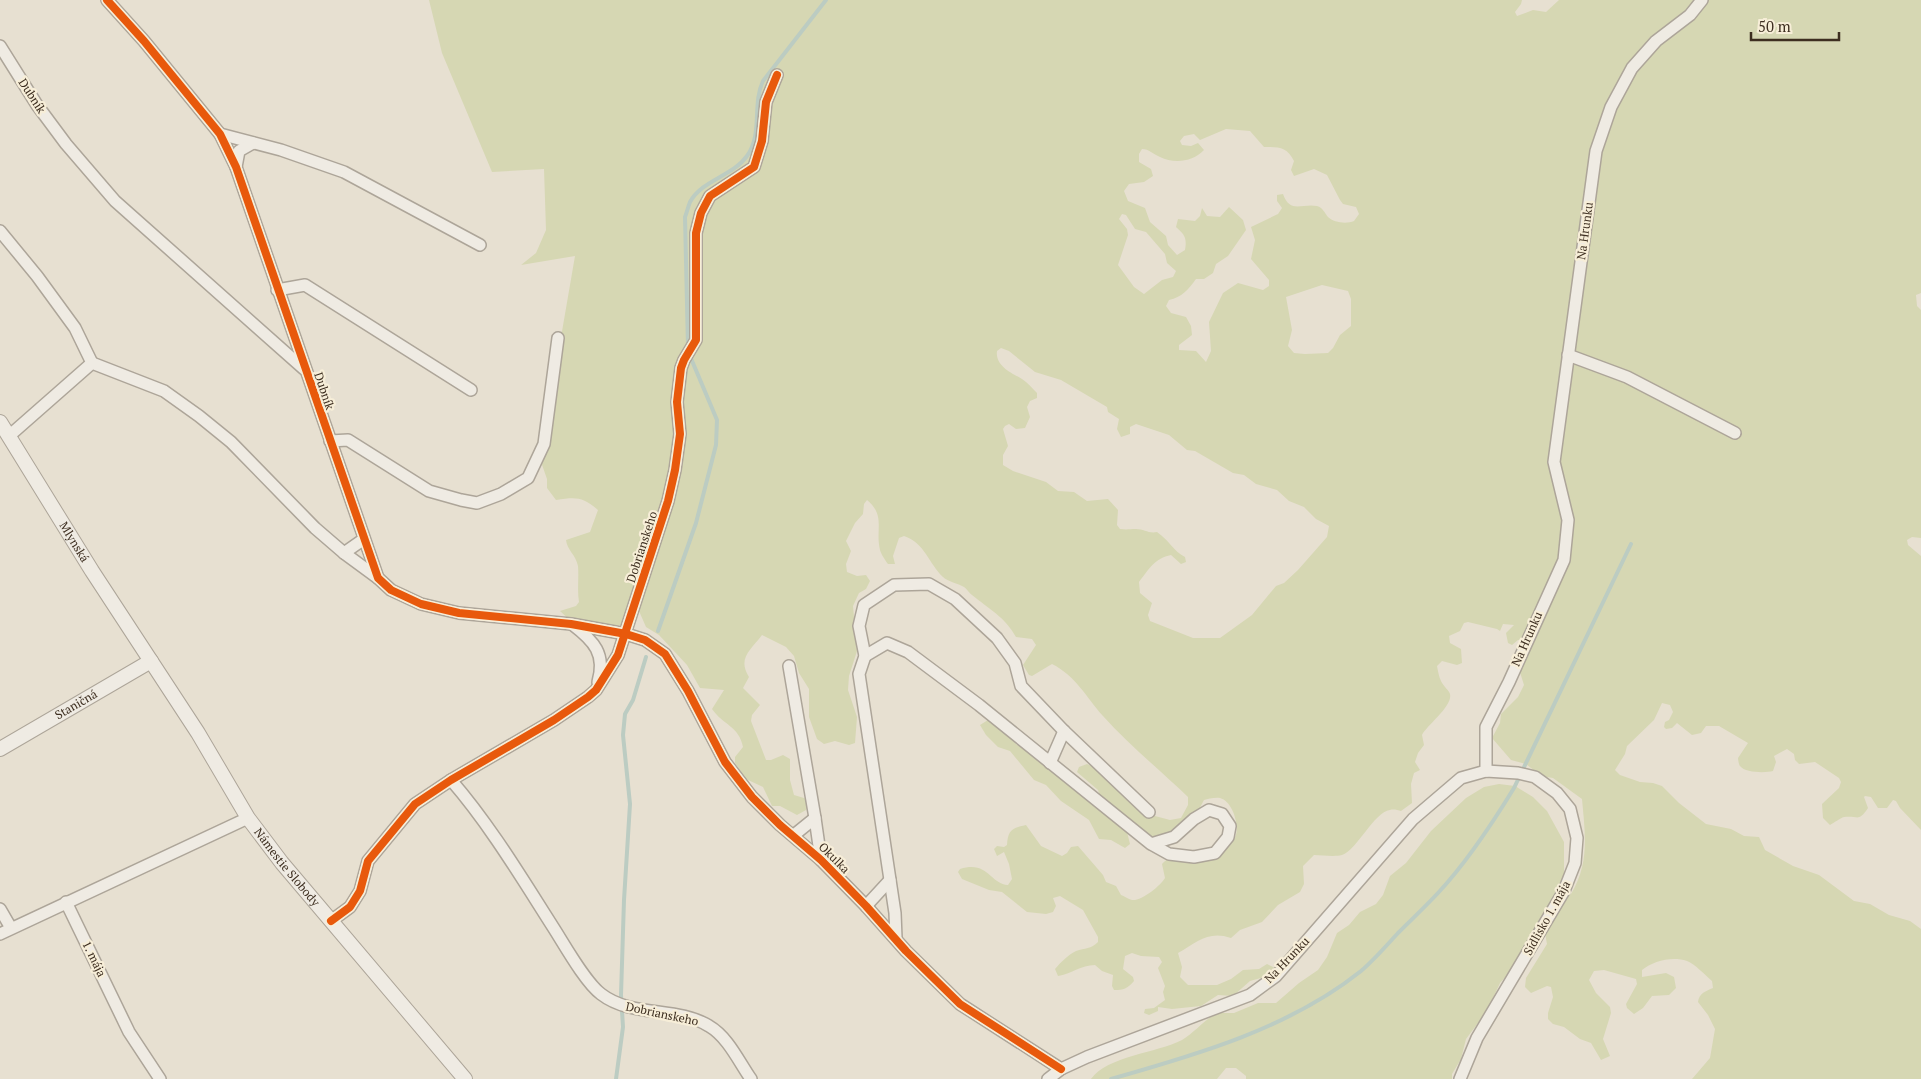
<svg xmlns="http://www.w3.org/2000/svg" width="1921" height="1079" font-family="'PT Serif',serif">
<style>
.green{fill:#d6d7b3;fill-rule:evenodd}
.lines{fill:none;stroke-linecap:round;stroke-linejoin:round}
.stream{stroke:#bcccc2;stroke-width:4}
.minor-casing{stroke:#ada599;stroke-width:14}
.tertiary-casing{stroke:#ada599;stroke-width:16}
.minor{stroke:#efebe3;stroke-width:11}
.tertiary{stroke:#efebe3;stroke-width:14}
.cycleway-casing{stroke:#f7eed8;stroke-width:11}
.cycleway{stroke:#e8590c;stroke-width:8}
.labels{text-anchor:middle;stroke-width:4.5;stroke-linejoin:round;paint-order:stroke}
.street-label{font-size:12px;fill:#3d2e20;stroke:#f7eed8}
</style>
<rect width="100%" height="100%" fill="#e7e0d1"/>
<path class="green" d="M429 0H1522L1521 4 1515 12 1517 16 1533 10 1546 12 1559 0H1921V293L1916 295 1917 306 1921 310V538L1912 537 1907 540 1908 545 1921 556V830L1900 808 1896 801 1893 800 1887 808H1878L1871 797 1865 796 1864 797 1868 808C1858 823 1858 815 1844 817 1840 818 1834 823 1830 825L1823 818 1822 804 1839 788 1841 782 1839 778 1815 762 1799 764 1795 760 1794 754 1787 749 1774 756 1776 762 1773 771C1766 773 1745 773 1740 766 1739 765 1738 760 1738 758L1748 743 1719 726H1706L1701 733 1692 735 1677 723 1672 728 1666 729 1664 727 1665 722 1669 720 1673 712 1670 705 1662 703 1654 720 1627 746 1625 754 1615 770 1620 775 1640 782 1653 783 1662 786 1679 803 1706 824 1731 829 1744 836 1759 837 1765 850 1793 866 1819 875 1854 901 1870 904 1889 915 1910 921 1921 929V1079H1692L1710 1058 1715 1029 1708 1015 1698 1002C1699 993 1706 991 1713 988L1712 981C1705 975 1695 964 1687 961 1672 956 1653 961 1642 970V977L1666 973 1674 977 1676 988 1669 995 1652 996 1643 1008 1634 1014 1627 1008 1626 1004 1637 984 1636 979 1604 970 1594 971 1589 980 1596 993 1610 1007 1611 1013 1603 1039 1610 1056 1601 1060 1591 1043 1580 1039 1564 1027 1553 1024 1548 1019V1013L1553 997 1551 987 1547 986 1531 993 1525 987 1526 978 1547 944 1545 933 1500 983 1487 1011 1466 1039 1461 1059 1452 1074V1079H1246V1076L1236 1068H1226L1217 1079H1091C1107 1056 1157 1053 1182 1040 1192 1034 1202 1023 1212 1016L1218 1013H1234L1258 1003H1276L1299 983 1318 970 1327 957 1337 933 1349 925 1360 912 1376 904 1383 895 1390 876 1406 863 1431 831 1466 798 1484 787 1499 784 1515 786 1533 797 1547 811 1564 842V874L1559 892 1564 896 1571 894C1590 863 1585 833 1582 799L1553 778 1541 776 1526 764 1511 760 1492 738 1500 723 1501 714 1518 697 1524 685 1518 666 1528 655 1530 648 1525 640H1518L1512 645 1508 643 1506 633 1514 625 1503 624 1500 631 1497 629 1468 622 1464 623 1460 631 1449 636 1450 643 1461 649 1462 663 1457 665 1442 661 1437 666C1438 671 1439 677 1441 681 1443 686 1449 690 1450 694 1453 706 1427 725 1422 735L1424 745 1418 753 1415 762 1420 770 1414 773 1411 784 1412 803 1401 811C1398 810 1393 809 1390 810 1374 812 1357 850 1342 855 1334 857 1322 855 1314 855L1303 866 1304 884 1300 892 1278 905 1262 922 1240 930 1231 938C1209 930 1197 942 1178 953L1182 967 1180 977 1188 985H1217L1231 979 1243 970 1259 969 1267 964 1275 968 1268 976 1250 981 1233 996 1218 995 1201 1006 1172 1009 1158 1007V1011L1149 1015 1144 1013 1145 1009 1154 1008 1165 1000 1163 992 1165 986 1158 968 1162 962 1159 957 1141 956 1132 953 1125 956 1123 969 1133 977 1134 981C1127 989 1124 990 1114 990L1112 986 1113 975 1102 971 1095 965C1081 965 1071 974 1058 976L1055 969C1060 963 1069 954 1076 951 1085 948 1091 949 1098 942V937L1083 910 1060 896 1053 898 1056 906 1053 912 1046 914 1027 912 1002 892 989 890 962 879 958 872 960 869C988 860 990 884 1008 885L1012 879 1009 864 1004 852 997 856 994 849 997 846 1004 847 1007 845C1008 830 1012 828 1026 825L1041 846 1062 856 1067 853 1071 847 1078 846 1103 875 1106 882 1116 886 1121 895C1124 896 1128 899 1132 900 1142 901 1160 886 1165 878L1162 864C1175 849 1198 860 1214 856 1223 854 1233 843 1236 835 1239 823 1232 801 1220 798 1215 797 1208 799 1204 800L1196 815 1164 845 1127 832 1130 844 1125 848 1111 840 1099 839 1089 820 1061 801 1046 785 1034 780 1010 751 998 747 986 735 980 725 988 720 996 723 1017 745 1025 748 1042 763 1060 772 1080 794 1094 802 1101 800 1098 790 1077 772 1079 767 1087 764 1098 769 1103 777 1112 781 1140 811 1152 817 1155 816 1170 820 1181 818 1188 805V797C1161 771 1128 744 1103 716 1086 697 1076 676 1052 664L1032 676 1029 675 1023 665 1036 645 1032 639 1016 637C1005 617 989 609 972 595 969 593 967 589 964 587 958 583 948 582 943 577 929 564 925 543 904 536L899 538 893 556 895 564H888C885 560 881 554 880 550 875 529 886 516 867 500L864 504 863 514 855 523 846 541 851 551 846 564 847 572 857 576 866 575 870 581 866 589 859 593 853 606 857 651 849 676 848 690 857 717 855 743 849 745 835 741 824 744 817 739 809 717V689L799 673 794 656 786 647 762 635C751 650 737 658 749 677L743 688 760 705 752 715 751 721 766 760H771L783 755 790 759V780L794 795 804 798 810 803 806 810 797 815 780 806H772L763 787 746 779 735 763V757L743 747C739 726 723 725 712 709L724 690 700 688 687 665 659 635 646 627 639 611H633L628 620 621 625 603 628 573 623 560 611 576 606 579 602C577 590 579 578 578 566 576 555 567 550 566 540L590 532 598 510C582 497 577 497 556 500L547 488V479L540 459 575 256 521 265 536 253 546 230 544 169 492 172 442 53ZM1226 129 1250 131 1264 147C1279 147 1287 147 1294 161L1291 170 1294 176 1314 169 1327 175 1340 200 1343 204 1356 207 1359 214 1354 221C1347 224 1334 223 1328 217 1324 212 1323 208 1317 206 1302 203 1290 214 1283 194L1277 195V201L1282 208 1278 214 1251 227 1255 240 1251 259 1269 280V286L1263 290 1238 283 1223 293 1209 322 1211 351 1206 362 1196 351 1179 350V345L1192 335 1191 326 1186 317 1171 313 1166 306 1169 300C1182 297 1188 290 1196 279H1204L1213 273 1216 264 1228 256 1246 230 1243 220 1229 207 1220 217 1207 216 1202 208 1200 216 1195 221 1178 219 1176 227C1185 235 1187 238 1185 250L1177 255 1168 245 1166 236 1150 222 1145 208 1128 201 1124 191 1129 184 1144 182 1153 176 1151 169 1139 162V154L1142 149C1149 149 1153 154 1160 157 1174 164 1193 162 1204 150L1198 143 1191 146 1182 145 1180 141 1184 136 1194 134 1200 140ZM1122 214 1126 215 1135 229 1146 232 1165 254 1167 263 1176 271 1173 277 1162 280 1144 294 1134 287 1118 265 1128 235 1127 229 1119 219ZM1322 285 1348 291 1351 299V326L1340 335 1333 348 1328 353 1305 354 1294 353 1288 346 1292 330 1286 297ZM1001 348 1009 351 1035 372 1061 380 1107 407 1108 412 1119 419 1117 429 1121 437 1130 434V427L1136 424 1169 435 1187 450 1195 451 1233 473 1244 475 1256 484 1277 490 1289 501 1304 507 1316 519 1329 526 1327 537 1298 570 1284 583 1276 586 1252 615 1220 638H1193L1150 621 1148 615 1152 603 1140 593 1139 582C1149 569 1155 558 1171 555L1181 564 1186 562 1185 557C1173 551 1169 540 1157 532 1149 534 1144 529 1136 529 1130 529 1127 530 1120 529L1117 525 1118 510 1108 499 1087 501 1074 492 1058 491 1046 482 1013 471 1003 465V455L1008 446 1003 429 1005 426 1009 424 1016 429 1025 428 1030 417 1027 407 1030 401 1037 398V393C1033 389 1028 383 1022 379 1012 373 995 366 997 351Z"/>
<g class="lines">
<g class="stream">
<path d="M688 347 685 217C687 212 688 207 690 202 702 180 733 176 747 156 763 134 752 104 763 81L826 0"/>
<polyline points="658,631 696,523 716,445 717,420 690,356"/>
<polyline points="616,1079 623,1027 621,995 624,900 630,804 623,735 625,714 633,700 646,657"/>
<path d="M1111 1079C1196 1055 1290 1028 1361 971 1374 960 1386 946 1398 933 1411 920 1425 907 1438 893 1467 862 1492 824 1514 788L1631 544"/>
</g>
<g class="minor-casing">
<g id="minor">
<polyline points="107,0 144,41 220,134 236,167 378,578 391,590 421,604 459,613 571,624 626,634 645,640 665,654 688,691 725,762 752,797 780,825 821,860 866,906 906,951 960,1004 1061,1069"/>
<polyline points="0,46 37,105 66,144 115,201 304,369"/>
<polyline points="220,134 281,150 344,172 480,245"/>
<polyline points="236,167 239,151 253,143"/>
<polyline points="0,231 37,276 75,328 92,363"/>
<polyline points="277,290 305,285 471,390"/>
<polyline points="1568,355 1627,377 1735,433"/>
<polyline points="9,436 92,363 164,391 199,416 231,442 315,528 344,553 378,578"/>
<polyline points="330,441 348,440 429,491 461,500 477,503 501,494 528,478 544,444 558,338"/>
<polyline points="344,553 364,539"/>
<path d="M573 625C594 641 606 654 598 682"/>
<polyline points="865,656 887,643 908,652 979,705 1151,844 1169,854 1194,857 1215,853 1228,837 1230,826 1222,814 1209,810 1194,819 1174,837 1151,844"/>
<polyline points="789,666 815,818 821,860"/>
<polyline points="1050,763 1064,731"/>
<polyline points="1486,771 1486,727 1509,682 1564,560 1568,520 1554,462 1596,151 1611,107 1632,68 1656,41 1690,15 1702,0"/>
<path d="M451 780C490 825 521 877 553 927 564 944 585 982 601 994 632 1018 677 1006 709 1026 728 1037 739 1062 751 1079"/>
<polyline points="794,835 815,818"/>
<polyline points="66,902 129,1032 160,1079"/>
<polyline points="866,906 890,880"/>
<polyline points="0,909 11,928"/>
<polyline points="331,921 350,907 360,891 368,861 415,804 451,780 554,720 588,697 596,690 618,655 668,501 675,470 680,434 677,402 681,368 684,360 696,340 696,233 701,213 710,196 754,167 762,141 766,102 777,75"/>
<polyline points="0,934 248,818"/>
<polyline points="896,938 895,913 859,674 865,656 859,626 864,605 894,585 929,584 955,599 997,638 1015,663 1021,686 1064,731 1149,812"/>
<polyline points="1048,1079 1061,1069 1087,1057 1250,995 1276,976 1413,819 1461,778 1486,771 1518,773 1535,777 1557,793 1570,809 1577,838 1575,863 1564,891 1477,1038 1460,1079"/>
</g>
</g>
<g class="tertiary-casing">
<g id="tertiary">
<path id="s1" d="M0 422 92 571 198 733 248 818 282 863 465 1079"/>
<path id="s2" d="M0 749 151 661"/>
</g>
</g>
<use href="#minor" class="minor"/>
<use href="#tertiary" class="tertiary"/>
<g class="cycleway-casing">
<g id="cycleway">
<polyline points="107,0 144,41 220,134 236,167 378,578 391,590 421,604 459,613 571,624 626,634 645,640 665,654 688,691 725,762 752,797 780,825 821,860 866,906 906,951 960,1004 1061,1069"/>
<polyline points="331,921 350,907 360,891 368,861 415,804 451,780 554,720 588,697 596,690 618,655 668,501 675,470 680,434 677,402 681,368 684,360 696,340 696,233 701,213 710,196 754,167 762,141 766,102 777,75"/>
</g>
</g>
<use href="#cycleway" class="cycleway"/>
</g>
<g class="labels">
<g class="street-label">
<text transform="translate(32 96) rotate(57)" y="4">Dubník</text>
<text transform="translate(1585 231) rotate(-82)" y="4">Na Hrunku</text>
<text transform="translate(324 391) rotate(71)" y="4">Dubník</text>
<text dy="4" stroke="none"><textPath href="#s1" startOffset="141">Mlynská</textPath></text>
<text transform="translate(642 547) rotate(-72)" y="4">Dobrianskeho</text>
<text transform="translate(1527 639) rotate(-66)" y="4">Na Hrunku</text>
<text dy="4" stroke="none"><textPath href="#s2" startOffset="88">Staničná</textPath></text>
<text transform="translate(834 858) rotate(45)" y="4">Okulka</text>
<text dy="4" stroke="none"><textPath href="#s1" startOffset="530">Námestie Slobody</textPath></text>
<text transform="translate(1547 918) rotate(-61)" y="4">Sídlisko 1. mája</text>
<text transform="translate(94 959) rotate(64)" y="4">1. mája</text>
<text transform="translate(1287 960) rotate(-46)" y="4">Na Hrunku</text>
<text transform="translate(662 1014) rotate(12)" y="4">Dobrianskeho</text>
</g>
</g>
<path d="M1751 32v8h88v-8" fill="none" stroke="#3d2e20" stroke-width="2.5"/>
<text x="1758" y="32" font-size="15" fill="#3d2e20" stroke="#f7eed8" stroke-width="4" paint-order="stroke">50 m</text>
</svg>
